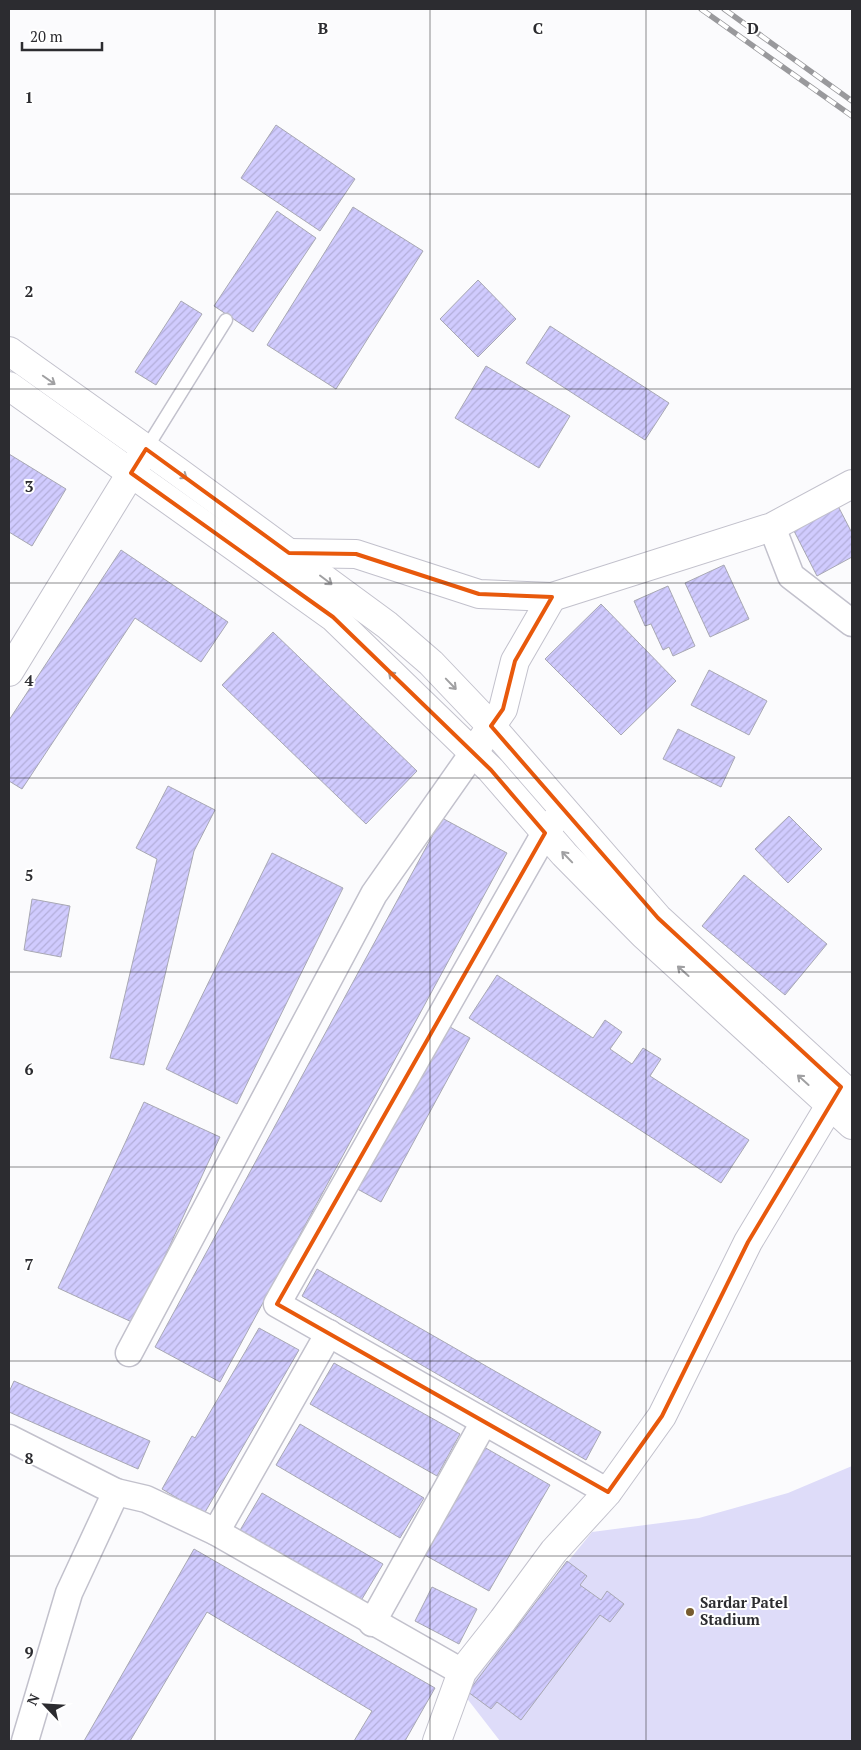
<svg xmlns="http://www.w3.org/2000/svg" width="861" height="1750" font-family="'PT Serif',serif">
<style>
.pitch{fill:#dedcf9}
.building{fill:url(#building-hatch);stroke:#a8a8b3}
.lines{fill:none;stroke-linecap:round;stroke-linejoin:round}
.service-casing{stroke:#c2c1cc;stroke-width:15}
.minor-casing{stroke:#c2c1cc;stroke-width:29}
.tertiary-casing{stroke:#c2c1cc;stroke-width:30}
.primary-casing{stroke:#c2c1cc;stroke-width:30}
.service{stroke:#fff;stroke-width:12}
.minor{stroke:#fff;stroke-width:26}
.tertiary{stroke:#fff;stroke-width:28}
.primary{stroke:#fff;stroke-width:28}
.rail-casing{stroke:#99999c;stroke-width:5.5}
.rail{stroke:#fff;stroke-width:4;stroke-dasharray:11;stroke-linecap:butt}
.oneway{stroke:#a0a0a2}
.marked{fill:none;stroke:#e8590c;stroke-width:4;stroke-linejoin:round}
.grid{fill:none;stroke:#2c2c30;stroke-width:1;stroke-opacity:0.55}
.poi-dot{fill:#775c2f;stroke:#fff;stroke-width:2}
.labels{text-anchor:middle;stroke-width:4;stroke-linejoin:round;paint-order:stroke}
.poi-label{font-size:15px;font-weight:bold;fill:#2c2c30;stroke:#fff;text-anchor:start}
.grid-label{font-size:16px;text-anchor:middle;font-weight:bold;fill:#2c2c30;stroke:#fff;stroke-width:4;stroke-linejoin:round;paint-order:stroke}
</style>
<defs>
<pattern id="building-hatch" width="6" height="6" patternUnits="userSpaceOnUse" patternTransform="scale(1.25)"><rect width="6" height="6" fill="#d0cbfe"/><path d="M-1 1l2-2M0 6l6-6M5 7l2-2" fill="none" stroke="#b3aeda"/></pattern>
</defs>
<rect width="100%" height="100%" fill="#fbfbfd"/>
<polygon class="pitch" points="852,1466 852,1741 500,1741 462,1692 592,1532 699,1518 788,1493"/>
<g class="building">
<polygon points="276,125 355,179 320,231 241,178"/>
<polygon points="353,207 423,251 336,389 267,345"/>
<polygon points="277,211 316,238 253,332 214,306"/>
<polygon points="478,280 516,319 478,357 440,319"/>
<polygon points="181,301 202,314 156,385 135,372"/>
<polygon points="550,326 669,403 645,440 526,363"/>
<polygon points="486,366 570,416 539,468 455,418"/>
<polygon points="9,454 66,489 32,546 9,532"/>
<polygon points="838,506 852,533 852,557 817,576 793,529"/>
<polygon points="121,550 228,622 201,662 135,618 22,789 9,781 9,720"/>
<polygon points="724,565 749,619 710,637 685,583"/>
<polygon points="668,586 695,646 673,656 669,647 663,650 651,624 645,626 634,601"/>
<polygon points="601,604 676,681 621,735 545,659"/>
<polygon points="273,632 417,771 366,824 222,685"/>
<polygon points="709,670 767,701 749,735 691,705"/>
<polygon points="678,729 735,757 721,787 663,759"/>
<polygon points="168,786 215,810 194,851 144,1065 110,1058 157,859 136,848"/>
<polygon points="789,816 822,849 788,883 755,849"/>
<polygon points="442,818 507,853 220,1382 155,1347"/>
<polygon points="272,853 343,888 237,1104 166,1069"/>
<polygon points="744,875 827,944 785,995 702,926"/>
<polygon points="32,899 70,906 61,957 24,950"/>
<polygon points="497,975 593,1038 605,1020 622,1032 610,1049 632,1064 643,1048 661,1059 650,1076 749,1140 721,1183 469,1018"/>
<polygon points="441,1022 470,1038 381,1202 352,1186"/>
<polygon points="144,1102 220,1137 134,1323 58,1288"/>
<polygon points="317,1269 601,1432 586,1460 302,1296"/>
<polygon points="259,1328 299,1350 204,1514 162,1489 192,1436 195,1438"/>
<polygon points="334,1363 460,1434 437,1476 310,1404"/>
<polygon points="14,1381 150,1441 138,1469 9,1412 9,1392"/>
<polygon points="300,1424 424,1498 400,1538 276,1465"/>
<polygon points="484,1447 550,1485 489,1591 423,1554"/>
<polygon points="262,1493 383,1564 359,1604 239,1532"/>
<polygon points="194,1549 435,1688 405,1741 354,1741 372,1711 207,1612 130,1741 84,1741"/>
<polygon points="567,1561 587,1576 580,1585 601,1600 607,1591 624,1604 610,1622 600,1615 521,1720 497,1702 491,1709 468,1692"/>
<polygon points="432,1587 477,1609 459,1644 415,1621"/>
</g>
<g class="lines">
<g class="service-casing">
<polyline id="service" points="146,449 226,320"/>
</g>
<g class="minor-casing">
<g id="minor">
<polyline points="772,527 791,576 852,623"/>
<polyline points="563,810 545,833 277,1304 608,1492"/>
<polyline points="129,1353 374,894 473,753"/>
<polyline points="9,1438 116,1492 146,1499 216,1532 462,1672"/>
<polyline points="216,1532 329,1333"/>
<polyline points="372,1623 484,1422"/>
<polyline points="25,1741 69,1593 116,1492"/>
</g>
</g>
<g class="tertiary-casing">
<g id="tertiary">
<polyline points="277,561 289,553 356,554 479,594 552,597 772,527 852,484"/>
<polyline points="9,672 144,452"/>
<polyline points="473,753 503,709 515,661 552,597"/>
<polyline points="437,1741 462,1672 503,1620 554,1551 607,1493 662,1416 748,1242 841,1087"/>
</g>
</g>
<g class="primary-casing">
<g id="primary">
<polyline points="9,351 177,471 289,553 387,625 431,663 491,726 658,918 852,1096"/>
<polyline points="9,386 333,617 491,770 564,854 644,935 852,1125"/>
</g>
</g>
<use href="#service" class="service"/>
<use href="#minor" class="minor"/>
<use href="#tertiary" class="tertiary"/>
<use href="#primary" class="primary"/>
<g class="rail-casing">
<g id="rail">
<polyline points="701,9 852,116"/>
<polyline points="724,9 852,101"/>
</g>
</g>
<use href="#rail" class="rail"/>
</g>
<defs><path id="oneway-shaft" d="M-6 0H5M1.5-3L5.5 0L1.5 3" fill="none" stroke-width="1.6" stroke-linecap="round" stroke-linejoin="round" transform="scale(1.25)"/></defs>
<g class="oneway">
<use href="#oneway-shaft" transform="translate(49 380) rotate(35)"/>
<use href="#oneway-shaft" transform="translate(181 474) rotate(36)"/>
<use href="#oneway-shaft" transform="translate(326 580) rotate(37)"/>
<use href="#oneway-shaft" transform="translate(394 677) rotate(-136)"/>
<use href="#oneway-shaft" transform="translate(451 684) rotate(46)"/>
<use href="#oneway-shaft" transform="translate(567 857) rotate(-134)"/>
<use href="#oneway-shaft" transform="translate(683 971) rotate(-138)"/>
<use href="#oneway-shaft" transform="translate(803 1080) rotate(-138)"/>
</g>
<path class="marked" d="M146 449 289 553 356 554 479 594 552 597 515 661 503 709 491 726 658 918 841 1087 748 1242 662 1416 608 1492 277 1304 545 833 491 770 333 617 131 473Z"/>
<path class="grid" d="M215 9V1741M430 9V1741M646 9V1741M9 194H852M9 389H852M9 583H852M9 778H852M9 972H852M9 1167H852M9 1361H852M9 1556H852"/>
<circle class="poi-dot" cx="690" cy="1612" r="5"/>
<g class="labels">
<g class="poi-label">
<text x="700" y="1608">Sardar Patel<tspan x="700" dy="17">Stadium</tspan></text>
</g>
</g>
<g class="grid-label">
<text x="323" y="34">B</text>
<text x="538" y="34">C</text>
<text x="753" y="34">D</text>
<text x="29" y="103">1</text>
<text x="29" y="297">2</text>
<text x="29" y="492">3</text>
<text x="29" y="686">4</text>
<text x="29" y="881">5</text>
<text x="29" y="1075">6</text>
<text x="29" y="1270">7</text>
<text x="29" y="1464">8</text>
<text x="29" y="1658">9</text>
</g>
<rect width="861" height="1750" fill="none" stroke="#2c2c30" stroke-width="20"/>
<g transform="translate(45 1705) rotate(295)" stroke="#ffffff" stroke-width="4" paint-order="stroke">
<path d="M0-4L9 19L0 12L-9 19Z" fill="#2c2c30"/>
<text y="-8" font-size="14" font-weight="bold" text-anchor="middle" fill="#2c2c30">N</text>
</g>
<path d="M22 42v8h80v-8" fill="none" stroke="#2c2c30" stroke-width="2.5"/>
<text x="30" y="42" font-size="15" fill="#2c2c30" stroke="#ffffff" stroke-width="4" paint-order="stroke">20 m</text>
</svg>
